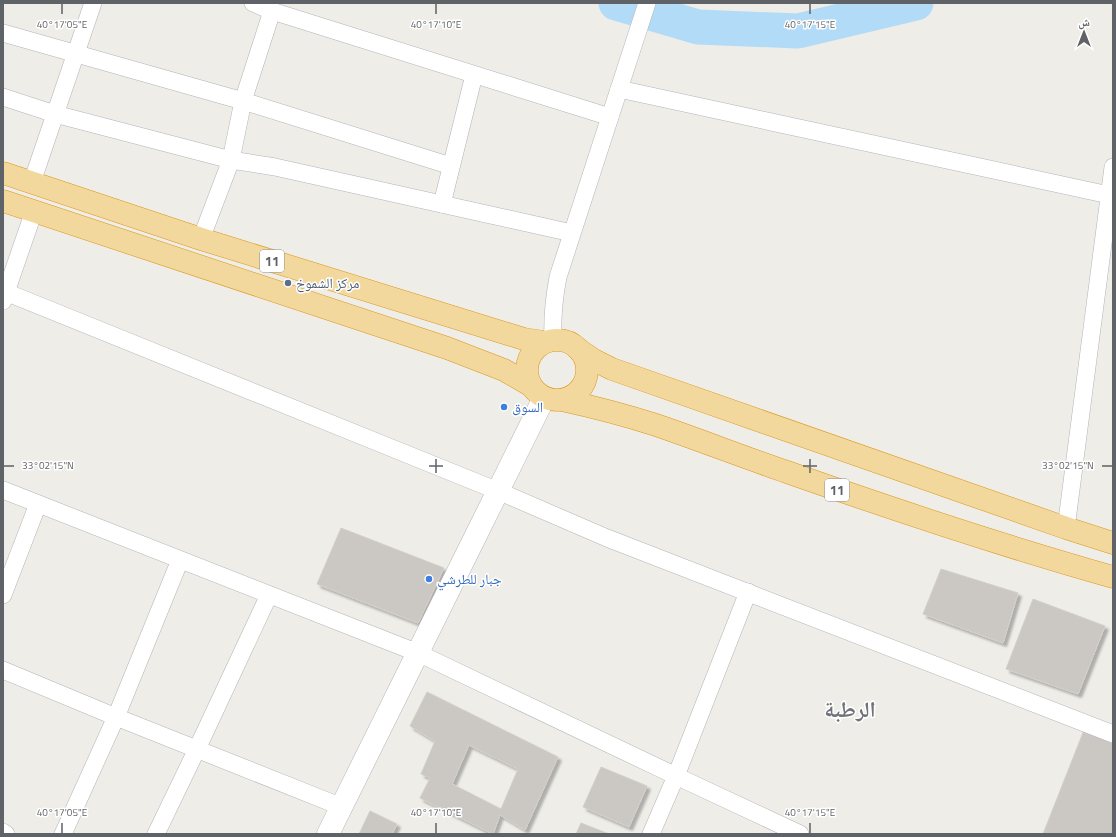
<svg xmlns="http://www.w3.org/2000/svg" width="1116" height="837" font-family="'Titillium Web','Noto Naskh Arabic',sans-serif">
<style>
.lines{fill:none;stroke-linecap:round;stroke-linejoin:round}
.river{stroke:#b1dbf6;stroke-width:35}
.building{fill:#cbc8c4;stroke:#d3cfc7;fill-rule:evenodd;filter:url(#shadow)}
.street-casing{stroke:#b3b4b8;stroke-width:18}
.secondary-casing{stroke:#b4b6ba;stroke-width:23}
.highway-casing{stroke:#dd961a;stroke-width:23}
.street{stroke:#fff;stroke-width:17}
.secondary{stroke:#fff;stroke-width:22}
.highway{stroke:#f2d89c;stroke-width:22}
.ticks{fill:none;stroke:#5f6266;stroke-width:1.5}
.service-dot{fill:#5c6f8a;stroke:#fff;stroke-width:1.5}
.shop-dot{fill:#3f7fe0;stroke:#fff;stroke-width:1.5}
.labels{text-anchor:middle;stroke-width:3;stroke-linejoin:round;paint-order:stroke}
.shield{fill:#fff;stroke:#8f9194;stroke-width:1}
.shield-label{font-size:13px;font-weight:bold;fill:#5f6266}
.service-label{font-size:14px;fill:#4e5e75;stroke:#fff;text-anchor:start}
.shop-label{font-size:14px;fill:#366cbe;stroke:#fff;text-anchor:start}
.town-label{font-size:22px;font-weight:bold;fill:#707478;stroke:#fff}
.ticks-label{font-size:10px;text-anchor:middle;fill:#5f6266;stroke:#fff;stroke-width:3;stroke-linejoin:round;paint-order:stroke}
</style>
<defs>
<filter id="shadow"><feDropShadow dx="3.5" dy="3.5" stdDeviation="1" flood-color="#0004"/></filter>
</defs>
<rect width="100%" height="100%" fill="#efede8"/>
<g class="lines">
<polyline class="river" points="616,3 698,27 798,31 916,3"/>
</g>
<g class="building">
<polygon points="341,528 444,568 418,623 317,584"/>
<polygon points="941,569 1018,593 1003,643 923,614"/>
<polygon points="1033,599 1105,626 1078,694 1006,669"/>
<path d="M427 692 558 757 525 830 500 815 493 834 420 798 430 778 421 774 435 741 410 726ZM469 745 518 769 501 809 452 784Z"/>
<polygon points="1084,730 1113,741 1113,834 1043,834"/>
<polygon points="601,767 647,786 629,827 583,807"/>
<polygon points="370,811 397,824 392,834 359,834"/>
<polygon points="581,823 609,834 576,834"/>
</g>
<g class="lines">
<g class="street-casing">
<g id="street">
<polyline points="253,3 272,11 610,117"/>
<polyline points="3,33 243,101 451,166"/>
<polyline points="619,89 1109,195"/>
<polyline points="3,97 55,114 231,160 275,167 572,233"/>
<polyline points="32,182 93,3"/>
<polyline points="442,204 474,75"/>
<polyline points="201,239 231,160 243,101 272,11"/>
<polyline points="3,291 498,491 607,538 1113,734"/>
<polyline points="3,301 34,211"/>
<path d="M553 340C552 318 554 298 558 277L647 3"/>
<polyline points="3,490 418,653 676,776 800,834"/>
<polyline points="1066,528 1113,167"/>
<polyline points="3,595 38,504"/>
<polyline points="3,670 116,717 342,807"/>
<polyline points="3,832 6,834"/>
<polyline points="63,834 116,717 180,560"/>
<polyline points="156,834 197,749 269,595"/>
<polyline points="651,834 676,776 748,592"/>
</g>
</g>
<g class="secondary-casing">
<polyline id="secondary" points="328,834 544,398"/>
</g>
<g class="highway-casing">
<g id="highway">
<polyline points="3,173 201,239 524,339 544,342"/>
<polyline points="3,201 447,348 504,370 530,385"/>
<circle cx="557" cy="370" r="30"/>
<polyline points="579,350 594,360 612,369 1066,528 1113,543"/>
<path d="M562 400C594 407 625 415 656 425 700 440 743 457 787 472 895 510 1003 546 1113 577"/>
</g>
</g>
<use href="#street" class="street"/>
<use href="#secondary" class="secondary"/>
<use href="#highway" class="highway"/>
</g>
<path class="ticks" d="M62 4V14M436 4V14M810 4V14M436 459V473M810 459V473M4 466H14M429 466H443M803 466H817M1102 466H1112M62 823V833M436 823V833M810 823V833"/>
<circle class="service-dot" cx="288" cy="283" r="4"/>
<g class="shop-dot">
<circle cx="504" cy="407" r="4"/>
<circle cx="429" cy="579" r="4"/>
</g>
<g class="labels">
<g class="shield">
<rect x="260" y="250" width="24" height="22" rx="3"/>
<rect x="825" y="479" width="24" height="22" rx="3"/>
</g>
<g class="shield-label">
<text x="272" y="266">11</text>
<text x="837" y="495">11</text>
</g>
<g class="service-label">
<text x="296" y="288">مركز الشموخ</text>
</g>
<g class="shop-label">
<text x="512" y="412">السوق</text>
<text x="437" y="584">جبار للطرشي</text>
</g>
<g class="town-label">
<text x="850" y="717">الرطبة</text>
</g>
</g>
<g class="ticks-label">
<text x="62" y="28">40°17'05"E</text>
<text x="436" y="28">40°17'10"E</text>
<text x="810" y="28">40°17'15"E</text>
<text x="48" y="469">33°02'15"N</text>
<text x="1068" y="469">33°02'15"N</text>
<text x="62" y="816">40°17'05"E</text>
<text x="436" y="816">40°17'10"E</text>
<text x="810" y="816">40°17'15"E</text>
</g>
<rect width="1116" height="837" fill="none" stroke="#5f6266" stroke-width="8"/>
<g transform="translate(1084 32)" stroke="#ffffff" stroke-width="3" paint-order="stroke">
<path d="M0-3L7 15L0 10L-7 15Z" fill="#5f6266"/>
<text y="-6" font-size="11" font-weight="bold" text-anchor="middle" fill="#5f6266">ش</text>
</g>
</svg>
